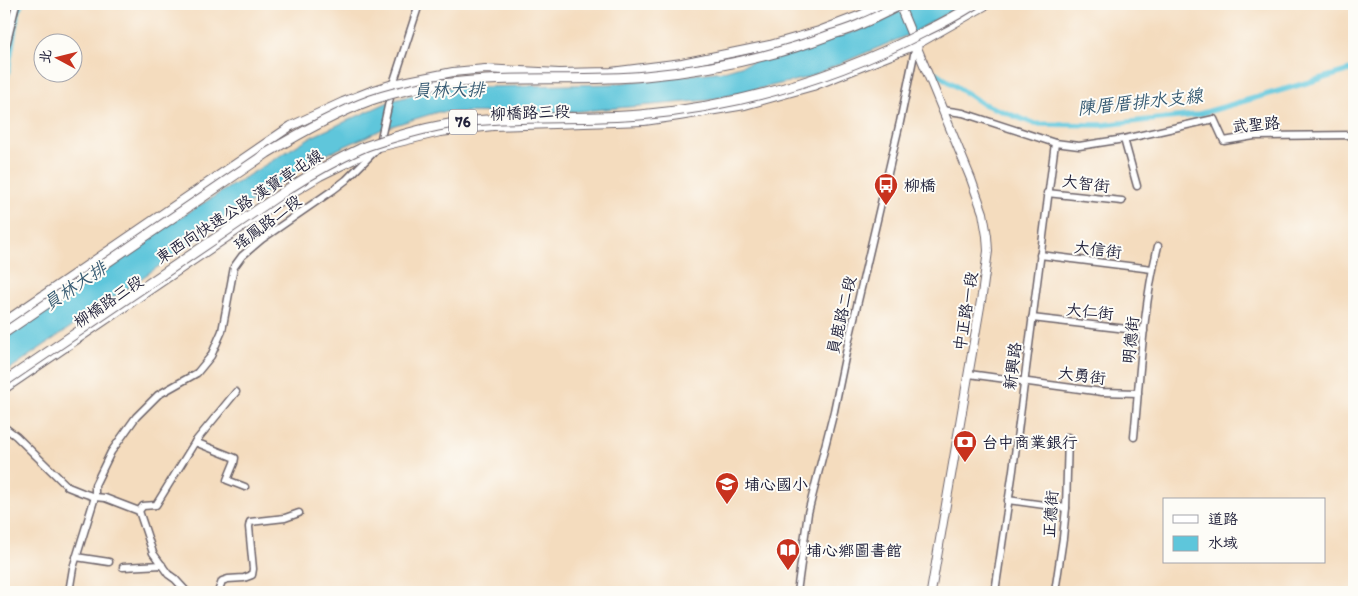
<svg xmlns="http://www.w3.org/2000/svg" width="1358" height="596" font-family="Itim,'LXGW WenKai TC',sans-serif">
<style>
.water{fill:#5ec6db;stroke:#40748b}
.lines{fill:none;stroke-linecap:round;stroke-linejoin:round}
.canal{stroke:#5ec6db;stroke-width:5.5}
.minor-casing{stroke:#6c6369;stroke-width:9}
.major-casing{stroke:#6c6369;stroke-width:10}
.minor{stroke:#fff;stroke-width:6}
.major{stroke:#fff;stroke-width:8}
.highway-bridge-casing{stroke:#6c6369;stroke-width:11;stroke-linecap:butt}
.highway-bridge{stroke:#fff;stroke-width:9}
.labels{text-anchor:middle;stroke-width:4;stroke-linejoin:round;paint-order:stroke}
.shield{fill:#fdfcf7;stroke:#646373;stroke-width:1}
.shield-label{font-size:15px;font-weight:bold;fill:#22223b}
.street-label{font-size:16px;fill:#22223b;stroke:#fdfcf7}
.poi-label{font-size:16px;fill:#22223b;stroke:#fdfcf7;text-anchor:start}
.water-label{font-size:18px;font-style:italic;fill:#375b73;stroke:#fdfcf7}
</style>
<rect width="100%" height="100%" fill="#fdfcf7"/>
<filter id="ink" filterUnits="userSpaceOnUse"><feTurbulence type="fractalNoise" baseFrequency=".02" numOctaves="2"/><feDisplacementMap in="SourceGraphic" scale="10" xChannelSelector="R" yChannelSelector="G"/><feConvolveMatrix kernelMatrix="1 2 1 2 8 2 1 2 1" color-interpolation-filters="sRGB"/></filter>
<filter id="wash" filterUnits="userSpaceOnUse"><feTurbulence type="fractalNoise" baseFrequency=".0096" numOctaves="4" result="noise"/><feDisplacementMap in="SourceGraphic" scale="20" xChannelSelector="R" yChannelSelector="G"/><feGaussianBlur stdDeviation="1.12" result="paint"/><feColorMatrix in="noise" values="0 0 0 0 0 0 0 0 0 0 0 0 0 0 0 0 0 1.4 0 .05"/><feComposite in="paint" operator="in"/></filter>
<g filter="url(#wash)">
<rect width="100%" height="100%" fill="#f4dcbe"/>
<polygon class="water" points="912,4 964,4 908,35 806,78 709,100 559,113 438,112 385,128 310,162 4,373 4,338 168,225 309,138 391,101 439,88 611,84 724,71 876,25"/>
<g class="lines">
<g class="canal">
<polyline points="936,73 981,103 1035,124 1102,125 1196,115 1354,69"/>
<polyline points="4,94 17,16 21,4"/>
</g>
</g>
</g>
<g filter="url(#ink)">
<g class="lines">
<g class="minor-casing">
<g id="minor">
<polyline points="4,54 16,4"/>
<polyline points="942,110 963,113 1055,143 1079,146 1124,139 1214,119 1224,141 1254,136 1354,135"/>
<polyline points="1124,139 1137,186"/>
<polyline points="1047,193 1122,201"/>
<polyline points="1040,255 1152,269"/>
<polyline points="1032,318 1144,331"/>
<polyline points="969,374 1102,392 1138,393"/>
<polyline points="4,427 16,436 68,487 83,493 95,497 105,498 139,511 153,553 168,574 175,579 187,592"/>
<path d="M1134 437C1140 374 1143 307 1158 246"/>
<polyline points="195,442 235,458 234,463 227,480 245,487"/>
<polyline points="1008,500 1066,508"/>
<polyline points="139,511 143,506 156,505 195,442 236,392"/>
<polyline points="76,557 109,562"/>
<polyline points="123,567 162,565"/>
<polyline points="69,592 73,568 95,497 95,485 111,452 136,417 158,395 197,373 211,356 222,331 234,267 242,256 262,239 333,190 346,180 379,147 393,84 419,4"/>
<polyline points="218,592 222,581 228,579 244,578 252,575 253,569 249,527 250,522 285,518 299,513"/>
<polyline points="797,592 808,513 834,411 847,348 900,122 916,45"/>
<polyline points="995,592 1013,470 1055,143"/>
<polyline points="1055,592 1063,538 1066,508 1068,437"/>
</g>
</g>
<g class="major-casing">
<g id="major">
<polyline points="899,4 971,179 983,213 987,236 988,251 982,295 931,592"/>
<polyline points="4,322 291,126 343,102 371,91 393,84 453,72 485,69 559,73 611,72 682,63 770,45 819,31 861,15 883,4"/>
<polyline points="4,389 295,191 320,176 379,147 440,132 493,126 644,121 679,116 745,105 813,86 916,45 988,4"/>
</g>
</g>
<use href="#minor" class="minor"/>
<use href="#major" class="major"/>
<g class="highway-bridge-casing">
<g id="highway-bridge">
<path d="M4 333 267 153C300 133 335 113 371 100 405 88 450 82 486 80 539 77 592 81 645 76 709 70 773 57 833 34 844 31 855 27 865 22 877 17 890 10 902 4"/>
<path d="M4 382 291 187C313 173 336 160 360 149 368 145 377 143 385 140 411 132 436 125 463 122 522 115 581 120 640 115 740 106 838 77 926 31 943 23 959 14 975 4"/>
</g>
</g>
<use href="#highway-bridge" class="highway-bridge"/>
</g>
</g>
<defs>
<g id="bus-pin" transform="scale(1.25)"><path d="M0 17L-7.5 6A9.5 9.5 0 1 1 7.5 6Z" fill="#c8321e" stroke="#fdfcf7"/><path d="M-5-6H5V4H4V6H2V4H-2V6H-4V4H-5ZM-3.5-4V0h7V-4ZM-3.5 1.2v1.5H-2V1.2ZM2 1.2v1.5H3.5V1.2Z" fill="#fff"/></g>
<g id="bank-pin" transform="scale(1.25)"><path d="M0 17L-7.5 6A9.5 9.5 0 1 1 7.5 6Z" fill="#c8321e" stroke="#fdfcf7"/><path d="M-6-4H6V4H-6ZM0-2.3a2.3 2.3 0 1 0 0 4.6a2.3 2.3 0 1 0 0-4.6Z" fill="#fff"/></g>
<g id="school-pin" transform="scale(1.25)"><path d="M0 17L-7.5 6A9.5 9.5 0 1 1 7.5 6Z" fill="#c8321e" stroke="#fdfcf7"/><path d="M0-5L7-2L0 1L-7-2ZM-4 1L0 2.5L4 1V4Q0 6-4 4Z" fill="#fff"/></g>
<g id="library-pin" transform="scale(1.25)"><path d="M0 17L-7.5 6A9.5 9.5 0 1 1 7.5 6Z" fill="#c8321e" stroke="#fdfcf7"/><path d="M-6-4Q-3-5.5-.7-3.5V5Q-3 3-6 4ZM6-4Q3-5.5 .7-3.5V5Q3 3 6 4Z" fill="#fff"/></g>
</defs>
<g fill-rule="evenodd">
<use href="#bus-pin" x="886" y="185"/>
<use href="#bank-pin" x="965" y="442"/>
<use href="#school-pin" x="727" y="484"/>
<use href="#library-pin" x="788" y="550"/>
</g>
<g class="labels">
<rect class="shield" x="449" y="109.5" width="28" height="25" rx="4"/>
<g class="shield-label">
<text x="463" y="127">76</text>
</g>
<g class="street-label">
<text transform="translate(530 112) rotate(-2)" y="6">柳橋路三段</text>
<text transform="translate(1256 124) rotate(-5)" y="6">武聖路</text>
<text transform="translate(1086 183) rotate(7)" y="6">大智街</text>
<text transform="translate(239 206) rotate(-33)" y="6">東西向快速公路 漢寶草屯線</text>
<text transform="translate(267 222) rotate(-37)" y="6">瑤鳳路二段</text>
<text transform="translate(1098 249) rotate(7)" y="6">大信街</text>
<text transform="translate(108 301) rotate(-34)" y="6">柳橋路三段</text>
<text transform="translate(965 311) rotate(-81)" y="6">中正路一段</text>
<text transform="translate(1090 311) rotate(6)" y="6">大仁街</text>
<text transform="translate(841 315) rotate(-77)" y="6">員鹿路二段</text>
<text transform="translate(1130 340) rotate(-84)" y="6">明德街</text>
<text transform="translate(1012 366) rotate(-83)" y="6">新興路</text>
<text transform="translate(1082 375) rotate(7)" y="6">大勇街</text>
<text transform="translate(1050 514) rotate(-86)" y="6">正德街</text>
</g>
<g class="poi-label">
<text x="904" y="191">柳橋</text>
<text x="982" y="448">台中商業銀行</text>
<text x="744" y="490">埔心國小</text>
<text x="806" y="556">埔心鄉圖書館</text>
</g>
<g class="water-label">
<text transform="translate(449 90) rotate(-1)" y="6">員林大排</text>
<text transform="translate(1140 102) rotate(-6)" y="6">陳厝厝排水支線</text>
<text transform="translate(75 286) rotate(-34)" y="6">員林大排</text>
</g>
</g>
<rect width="1358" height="596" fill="none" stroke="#fdfcf7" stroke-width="20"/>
<rect x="1163" y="498" width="162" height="65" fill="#fdfcf7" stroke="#a5a5ac"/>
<rect x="1173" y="515" width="25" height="8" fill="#ffffff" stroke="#a5a5ac"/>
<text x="1208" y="524" font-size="15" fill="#22223b">道路</text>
<rect x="1173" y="536" width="25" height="15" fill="#5ec6db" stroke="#a5a5ac"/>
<text x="1208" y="548" font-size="15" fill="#22223b">水域</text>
<g transform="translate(58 58) rotate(277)"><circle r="24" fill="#fdfcf7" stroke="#a5a5ac"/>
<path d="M0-4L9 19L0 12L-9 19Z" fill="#c8321e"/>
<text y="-8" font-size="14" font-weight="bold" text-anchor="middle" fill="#22223b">北</text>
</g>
</svg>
